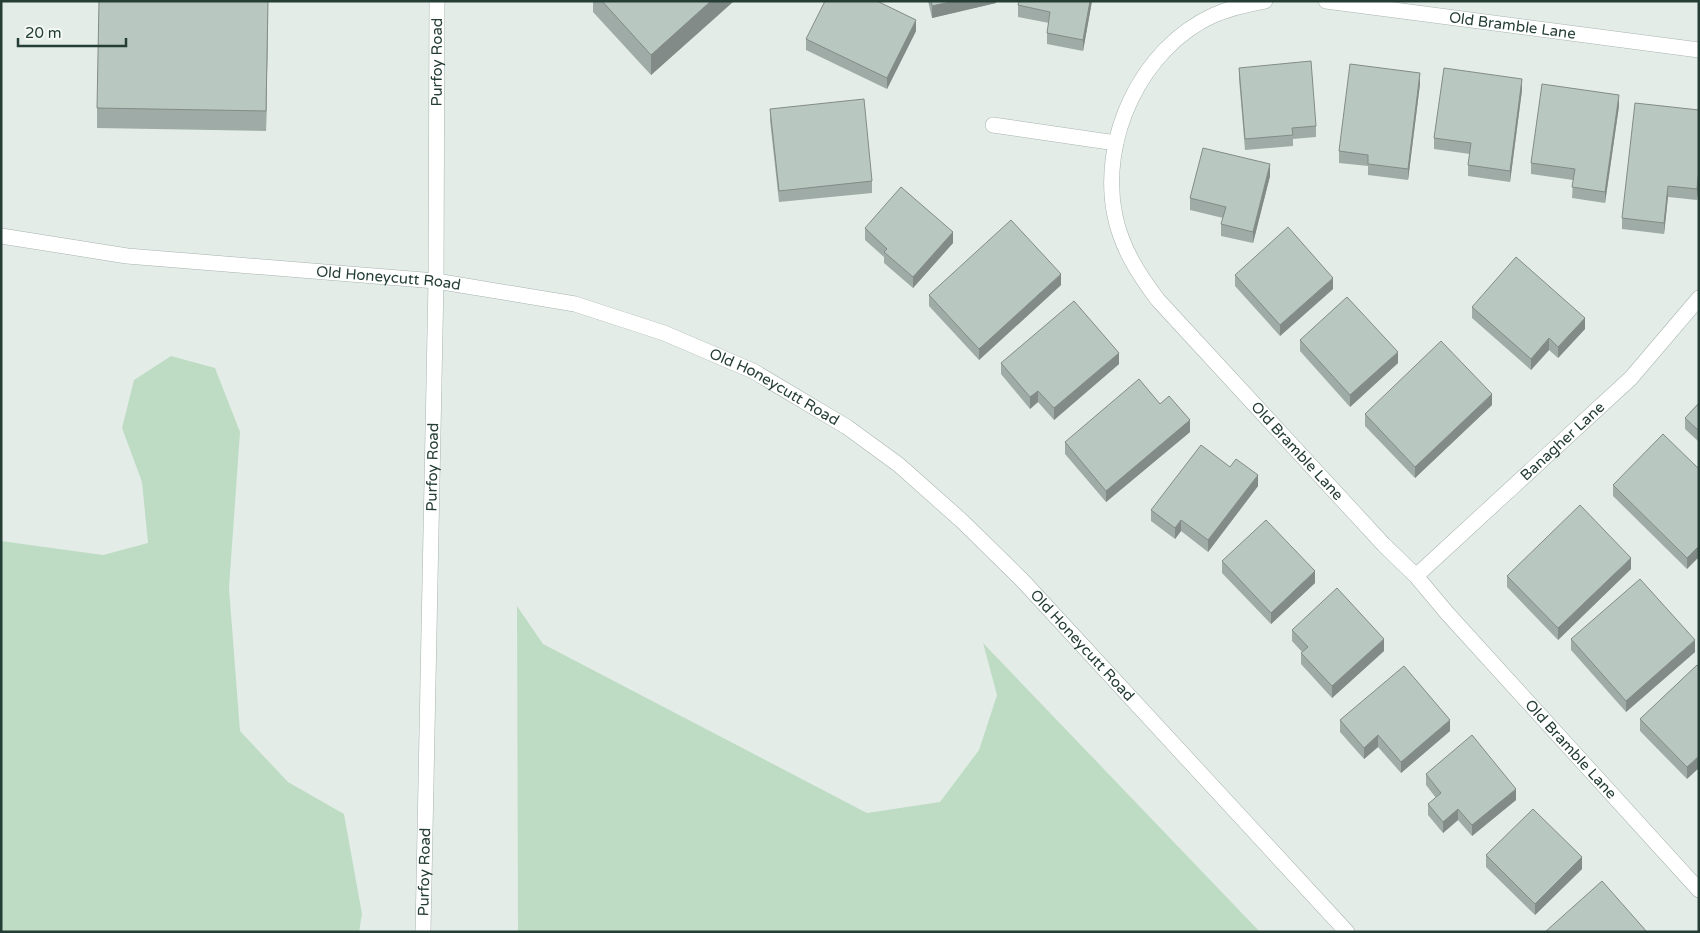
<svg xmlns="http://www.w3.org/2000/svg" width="1700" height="933" font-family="'Varela Round',sans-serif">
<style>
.green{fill:#bedcc4}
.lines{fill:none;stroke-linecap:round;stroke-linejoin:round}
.minor-casing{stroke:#a7b4af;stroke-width:16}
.minor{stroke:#fff;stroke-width:15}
.wall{fill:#9faba6}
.shaded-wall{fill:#828b87}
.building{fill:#b9c7c1;stroke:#828b87}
.labels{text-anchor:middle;stroke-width:4;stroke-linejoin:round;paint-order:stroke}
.street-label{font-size:15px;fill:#243d35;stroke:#f4f9f6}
</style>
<rect width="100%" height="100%" fill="#e4ece8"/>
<g class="green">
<polygon points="171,356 215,368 240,432 229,588 240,731 288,782 344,814 362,914 359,932 1,932 1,541 103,555 148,543 142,482 122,428 134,380"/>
<polygon points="517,606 543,644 867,813 940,802 979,750 997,695 983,643 1260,932 518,932"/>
</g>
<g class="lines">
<g class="minor-casing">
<g id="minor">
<path id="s1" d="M1265 1C1248 4 1230 8 1214 15 1141 48 1099 139 1115 216 1122 249 1139 275 1158 300L1384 545 1416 576 1447 613 1699 890"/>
<path id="s2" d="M1326 1 1699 50"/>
<polyline points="993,125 1116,143"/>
<path id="s3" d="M1 236 127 256 436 281 575 304 664 333 753 371 847 427 899 465 963 522 1023 581 1347 932"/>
<path id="s4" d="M1416 576 1631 378 1699 298"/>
<path id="s5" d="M423 932 436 281 437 1"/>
</g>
</g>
<use href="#minor" class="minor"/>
</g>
<g class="wall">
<polygon points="593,1 734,1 651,75 593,12"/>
<polygon points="928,1 996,1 996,3 932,18"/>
<polygon points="1092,1 1083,51 1047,44 1047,33 1049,23 1018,17 1018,5"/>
<polygon points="268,15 266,131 97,128 97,108"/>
<polygon points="916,31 887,89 806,50 806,39"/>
<polygon points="1239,68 1316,126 1316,137 1293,139 1293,146 1245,150 1239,79"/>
<polygon points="1420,84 1408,180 1368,175 1368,166 1339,163 1339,151"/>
<polygon points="1522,90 1510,182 1468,176 1468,165 1470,154 1434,149 1434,138"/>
<polygon points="1619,106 1605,203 1572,198 1573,180 1531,174 1531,163"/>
<polygon points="770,109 872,181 872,193 779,202 770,120"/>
<polygon points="1699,110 1699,181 1697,200 1668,197 1664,234 1622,229 1622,218"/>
<polygon points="1270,176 1253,243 1221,236 1221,224 1223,218 1190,210 1190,198"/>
<polygon points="865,228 953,243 913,288 884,263 884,257 865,240"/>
<polygon points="1235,275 1333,289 1280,336 1235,286"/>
<polygon points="1061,285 979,360 929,306 929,295"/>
<polygon points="1472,307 1585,329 1558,358 1549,350 1531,370 1472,318"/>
<polygon points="1300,340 1398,363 1350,407 1300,351"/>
<polygon points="1001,363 1119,364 1054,420 1038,402 1030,409 1001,374"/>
<polygon points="1699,403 1699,442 1685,429 1685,418"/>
<polygon points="1160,404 1190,432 1106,502 1065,454 1065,442"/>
<polygon points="1492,405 1415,478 1365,426 1365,414"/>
<polygon points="1230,467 1258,486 1208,552 1181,531 1175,539 1151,521 1151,510"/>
<polygon points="1699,469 1687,569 1613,496 1613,485"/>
<polygon points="1222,561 1315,583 1271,624 1222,573"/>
<polygon points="1631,569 1558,640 1507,587 1507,576"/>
<polygon points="1292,630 1384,651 1332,698 1301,664 1301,653 1302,652 1292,641"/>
<polygon points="1571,639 1695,652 1626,712 1571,650"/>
<polygon points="1697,665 1687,779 1640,731 1640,719"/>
<polygon points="1340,720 1450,731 1401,773 1378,747 1364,759 1340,732"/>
<polygon points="1426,774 1516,800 1472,836 1458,820 1443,833 1428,815 1428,804 1436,798 1426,785"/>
<polygon points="1486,855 1582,869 1535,915 1486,867"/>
</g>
<g class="shaded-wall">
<polygon points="268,1 268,15 266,131 266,111"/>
<polygon points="711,1 734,1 651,75 651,55"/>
<polygon points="954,1 996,1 996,3 932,18 932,6"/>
<polygon points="1090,1 1092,1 1083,51 1083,40"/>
<polygon points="916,20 916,31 887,89 887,78"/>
<polygon points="1420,73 1420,84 1408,180 1408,169"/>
<polygon points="1522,79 1522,90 1510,182 1510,171"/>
<polygon points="1619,95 1619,106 1605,203 1605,192"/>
<polygon points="1270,164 1270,176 1253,243 1253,232"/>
<polygon points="1699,169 1699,181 1697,200 1697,189"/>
<polygon points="1668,186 1668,197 1664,234 1664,223"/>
<polygon points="953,232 953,243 913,288 913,277"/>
<polygon points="1061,274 1061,285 979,360 979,349"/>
<polygon points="1333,278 1333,289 1280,336 1280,325"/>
<polygon points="1585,318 1585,329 1558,358 1558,347"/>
<polygon points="1549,338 1549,350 1531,370 1531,359"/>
<polygon points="1398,352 1398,363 1350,407 1350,395"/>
<polygon points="1119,353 1119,364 1054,420 1054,408"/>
<polygon points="1038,391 1038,402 1030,409 1030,397"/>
<polygon points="1492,394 1492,405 1415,478 1415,467"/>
<polygon points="1190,420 1190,432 1106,502 1106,491"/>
<polygon points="1258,475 1258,486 1208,552 1208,540"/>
<polygon points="1181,520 1181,531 1175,539 1175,528"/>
<polygon points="1699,546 1699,557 1687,569 1687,558"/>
<polygon points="1631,558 1631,569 1558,640 1558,628"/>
<polygon points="1315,571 1315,583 1271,624 1271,613"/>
<polygon points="1384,639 1384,651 1332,698 1332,686"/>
<polygon points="1695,640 1695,652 1626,712 1626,701"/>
<polygon points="1450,720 1450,731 1401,773 1401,762"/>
<polygon points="1378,735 1378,747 1364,759 1364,748"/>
<polygon points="1699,756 1699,768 1687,779 1687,767"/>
<polygon points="1516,789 1516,800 1472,836 1472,825"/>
<polygon points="1458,809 1458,820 1443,833 1443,822"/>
<polygon points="1582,857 1582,869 1535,915 1535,904"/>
</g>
<g class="building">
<polygon points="99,1 268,1 266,111 97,108"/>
<polygon points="602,1 711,1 651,55"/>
<polygon points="825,1 877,1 916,20 887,78 806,39"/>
<polygon points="931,1 954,1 932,6"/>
<polygon points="1019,1 1090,1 1083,40 1047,33 1050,12 1018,5"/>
<polygon points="1311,61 1316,126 1292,128 1293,135 1245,139 1239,68"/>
<polygon points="1350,64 1420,73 1408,169 1368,164 1368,155 1339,151"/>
<polygon points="1444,68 1522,79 1510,171 1468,165 1471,143 1434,138"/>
<polygon points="1542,84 1619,95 1605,192 1572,187 1575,169 1531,163"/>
<polygon points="864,99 872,181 779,191 770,109"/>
<polygon points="1635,103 1699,110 1699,169 1697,189 1668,186 1664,223 1622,218"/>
<polygon points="1203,148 1270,164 1253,232 1221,224 1226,207 1190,198"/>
<polygon points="901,187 953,232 913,277 884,252 887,249 865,228"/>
<polygon points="1011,220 1061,274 979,349 929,295"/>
<polygon points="1288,227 1333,278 1280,325 1235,275"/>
<polygon points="1516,257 1585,318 1558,347 1549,338 1531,359 1472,307"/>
<polygon points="1347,297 1398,352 1350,395 1300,340"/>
<polygon points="1074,301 1119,353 1054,408 1038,391 1030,397 1001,363"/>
<polygon points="1441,341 1492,394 1415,467 1365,414"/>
<polygon points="1139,379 1160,404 1169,396 1190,420 1106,491 1065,442"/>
<polygon points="1699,403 1699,431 1685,418"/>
<polygon points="1663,434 1699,469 1699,546 1687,558 1613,485"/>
<polygon points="1201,445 1230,467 1236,459 1258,475 1208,540 1181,520 1175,528 1151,510"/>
<polygon points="1580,505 1631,558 1558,628 1507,576"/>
<polygon points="1266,520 1315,571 1271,613 1222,561"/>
<polygon points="1640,579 1695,640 1626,701 1571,639"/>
<polygon points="1337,588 1384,639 1332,686 1301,653 1308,647 1292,630"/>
<polygon points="1697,665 1699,667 1699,756 1687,767 1640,719"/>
<polygon points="1404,666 1450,720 1401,762 1378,735 1364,748 1340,720"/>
<polygon points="1472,735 1516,789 1472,825 1458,809 1443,822 1428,804 1441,793 1426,774"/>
<polygon points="1533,809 1582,857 1535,904 1486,855"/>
<polygon points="1602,881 1647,932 1545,932"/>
</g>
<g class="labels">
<g class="street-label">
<text dy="5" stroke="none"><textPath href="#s2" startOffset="188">Old Bramble Lane</textPath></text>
<text dy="5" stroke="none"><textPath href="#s5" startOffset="870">Purfoy Road</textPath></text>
<text dy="5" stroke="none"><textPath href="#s3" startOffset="390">Old Honeycutt Road</textPath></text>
<text dy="5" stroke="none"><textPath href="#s3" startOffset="795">Old Honeycutt Road</textPath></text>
<text dy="5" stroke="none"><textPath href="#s4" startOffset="199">Banagher Lane</textPath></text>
<text dy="5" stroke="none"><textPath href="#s1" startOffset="594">Old Bramble Lane</textPath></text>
<text dy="5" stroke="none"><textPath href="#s5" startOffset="465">Purfoy Road</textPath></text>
<text dy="5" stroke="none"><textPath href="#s3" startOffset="1200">Old Honeycutt Road</textPath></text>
<text dy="5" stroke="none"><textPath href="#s1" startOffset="999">Old Bramble Lane</textPath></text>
<text dy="5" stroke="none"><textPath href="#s5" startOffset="60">Purfoy Road</textPath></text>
</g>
</g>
<rect width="1700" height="933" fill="none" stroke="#243d35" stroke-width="5"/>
<path d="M18 38v8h108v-8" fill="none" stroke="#243d35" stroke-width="2.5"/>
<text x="25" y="38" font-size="15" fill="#243d35" stroke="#f4f9f6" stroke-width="4" paint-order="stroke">20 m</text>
</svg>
